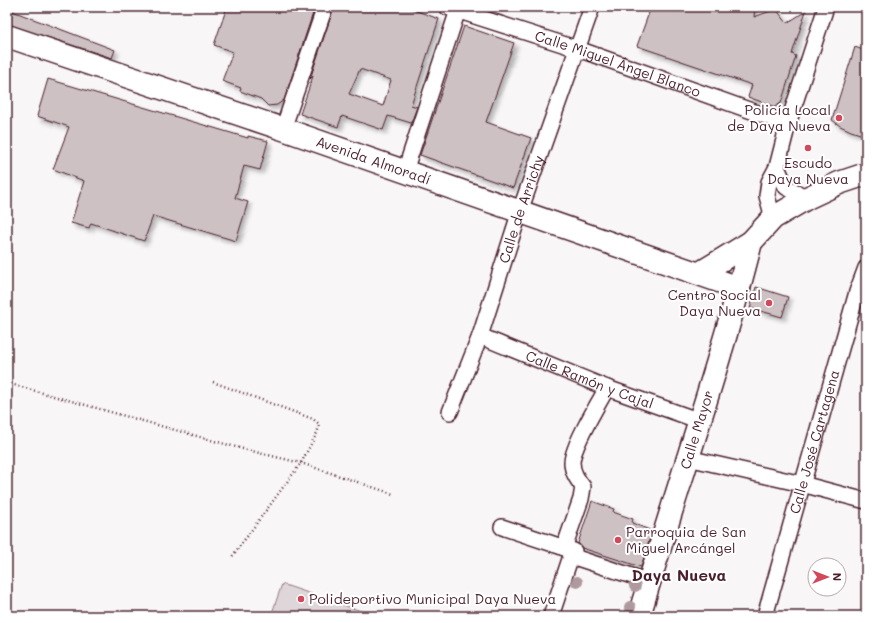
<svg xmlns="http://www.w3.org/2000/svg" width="873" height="623" font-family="Mali,sans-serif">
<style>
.green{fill:#ded6d9;stroke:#947a82}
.building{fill:#cdc1c4;stroke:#4a1f2b;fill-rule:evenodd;filter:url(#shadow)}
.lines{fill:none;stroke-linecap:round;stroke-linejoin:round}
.street-casing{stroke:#4a1f2b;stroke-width:18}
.secondary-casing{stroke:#4a1f2b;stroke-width:25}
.path{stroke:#4a1f2b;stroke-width:2.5;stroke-dasharray:1 3;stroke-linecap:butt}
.street{stroke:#fff;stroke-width:15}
.secondary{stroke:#fff;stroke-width:22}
.tree{fill:#ad999e}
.poi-dot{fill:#d1495b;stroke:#fff;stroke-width:1.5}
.labels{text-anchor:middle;stroke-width:4;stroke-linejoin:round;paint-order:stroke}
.street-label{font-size:14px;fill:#4a1f2b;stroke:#fff}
.poi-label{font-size:14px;fill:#4a1f2b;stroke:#fff;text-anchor:end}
.quarter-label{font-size:16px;font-weight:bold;fill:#4a1f2b;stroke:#fff}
</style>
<defs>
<filter id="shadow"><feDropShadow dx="3.5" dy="3.5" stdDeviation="2" flood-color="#0004"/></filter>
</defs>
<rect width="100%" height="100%" fill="#f8f6f7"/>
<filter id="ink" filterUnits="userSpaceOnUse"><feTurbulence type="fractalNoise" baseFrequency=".025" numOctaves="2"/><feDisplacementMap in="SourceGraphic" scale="8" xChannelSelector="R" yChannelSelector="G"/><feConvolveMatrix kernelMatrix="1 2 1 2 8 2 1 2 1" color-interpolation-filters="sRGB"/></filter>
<g filter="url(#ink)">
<polygon class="green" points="282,584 370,614 369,616 271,616"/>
<g class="building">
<polygon points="227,7 315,7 284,100 277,105 268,106 261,99 240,91 241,88 222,81 233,52 214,45"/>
<path d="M334 7H406L439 19 411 105 417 107 411 123 388 116 383 130 342 116 338 127 300 114 313 76 310 79ZM360 69 391 80 383 106 349 94Z"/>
<polygon points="651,7 755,7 754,17 776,9 787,23 806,11 792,54 796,56 781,103 775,107 748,97 752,85 637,46"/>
<polygon points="7,9 115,50 112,58 7,24"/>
<polygon points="464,26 514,43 486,122 531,138 513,188 420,155"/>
<polygon points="855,47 866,51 866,136 851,131 840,126 832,120"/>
<polygon points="48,79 248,138 248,136 268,141 260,170 244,166 235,198 248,202 236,241 153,216 144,241 91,223 89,228 71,223 84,181 53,169 69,127 37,116"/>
<polygon points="756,287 788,297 782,317 750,308"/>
<polygon points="592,501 614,509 613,512 633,519 632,523 652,531 641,567 582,548 578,543"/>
</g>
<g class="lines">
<g class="street-casing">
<g id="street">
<path id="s1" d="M447 7 578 49 788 124"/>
<polyline points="283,129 325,7"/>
<polyline points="777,167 786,187 807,198"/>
<polyline points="405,171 459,7"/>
<polyline points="773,218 767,196 769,182 777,167 788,124 826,7"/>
<path id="s2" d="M480 336 607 388 700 421"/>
<path id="s3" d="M450 412 480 336 520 211 592 7"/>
<polyline points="688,458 802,484 866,501"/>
<polyline points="502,527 574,551"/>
<path d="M564 548 581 499 583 487C577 479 572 472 572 462 573 445 598 404 607 388"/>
<polyline points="551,616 571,556 647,581 643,592"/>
<path id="s4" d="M765 616 857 292 866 268"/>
</g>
</g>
<g class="secondary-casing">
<g id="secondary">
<path id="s5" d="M7 36 283 129 739 288"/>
<polyline points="700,273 751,242 773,218 807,198 839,183 866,174"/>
<path id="s6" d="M639 616C676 491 719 369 751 242"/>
</g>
</g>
<g class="path">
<polyline points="213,382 313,419 318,423 319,427 317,433 301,463 231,558"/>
<polyline points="7,383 243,449 301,463 393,494"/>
</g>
<use href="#street" class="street"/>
<use href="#secondary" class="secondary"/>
</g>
<g class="tree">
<circle cx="577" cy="582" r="6"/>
<circle cx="635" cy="586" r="6"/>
<circle cx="630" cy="607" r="6"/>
</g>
</g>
<g class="poi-dot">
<circle cx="839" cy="118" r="4"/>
<circle cx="808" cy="148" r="4"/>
<circle cx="769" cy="303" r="4"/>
<circle cx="618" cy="540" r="4"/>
<circle cx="301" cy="599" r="4"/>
</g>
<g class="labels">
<g class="street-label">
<text dy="5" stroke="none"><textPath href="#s1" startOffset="180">Calle Miguel Ángel Blanco</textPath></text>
<text dy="5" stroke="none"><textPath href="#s5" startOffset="387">Avenida Almoradí</textPath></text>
<text dy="5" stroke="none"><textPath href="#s3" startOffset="215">Calle de Arrichy</textPath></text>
<text dy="5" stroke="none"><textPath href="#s2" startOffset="118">Calle Ramón y Cajal</textPath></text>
<text dy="5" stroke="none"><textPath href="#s6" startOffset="195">Calle Mayor</textPath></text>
<text dy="5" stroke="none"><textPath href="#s4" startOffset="181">Calle José Cartagena</textPath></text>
</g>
<g class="poi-label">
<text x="831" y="115">Policía Local<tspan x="831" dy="16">de Daya Nueva</tspan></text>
<text x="808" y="168" text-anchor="middle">Escudo<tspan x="808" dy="16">Daya Nueva</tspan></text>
<text x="761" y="300">Centro Social<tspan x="761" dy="16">Daya Nueva</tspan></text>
<text x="626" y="537" text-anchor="start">Parroquia de San<tspan x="626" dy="16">Miguel Arcángel</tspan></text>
<text x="309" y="604" text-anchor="start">Polideportivo Municipal Daya Nueva</text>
</g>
<g class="quarter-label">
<text x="679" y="581">Daya Nueva</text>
</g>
</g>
<rect width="873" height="623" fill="none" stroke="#fff" stroke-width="24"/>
<rect x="12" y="12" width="849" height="599" fill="none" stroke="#4a1f2b" stroke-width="1.5" filter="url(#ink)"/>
<g transform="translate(827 577) rotate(90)"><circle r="19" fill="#ffffff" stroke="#b7a5aa"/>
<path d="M0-3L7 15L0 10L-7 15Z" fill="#d1495b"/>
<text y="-6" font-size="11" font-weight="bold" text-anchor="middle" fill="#4a1f2b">N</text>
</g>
</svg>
